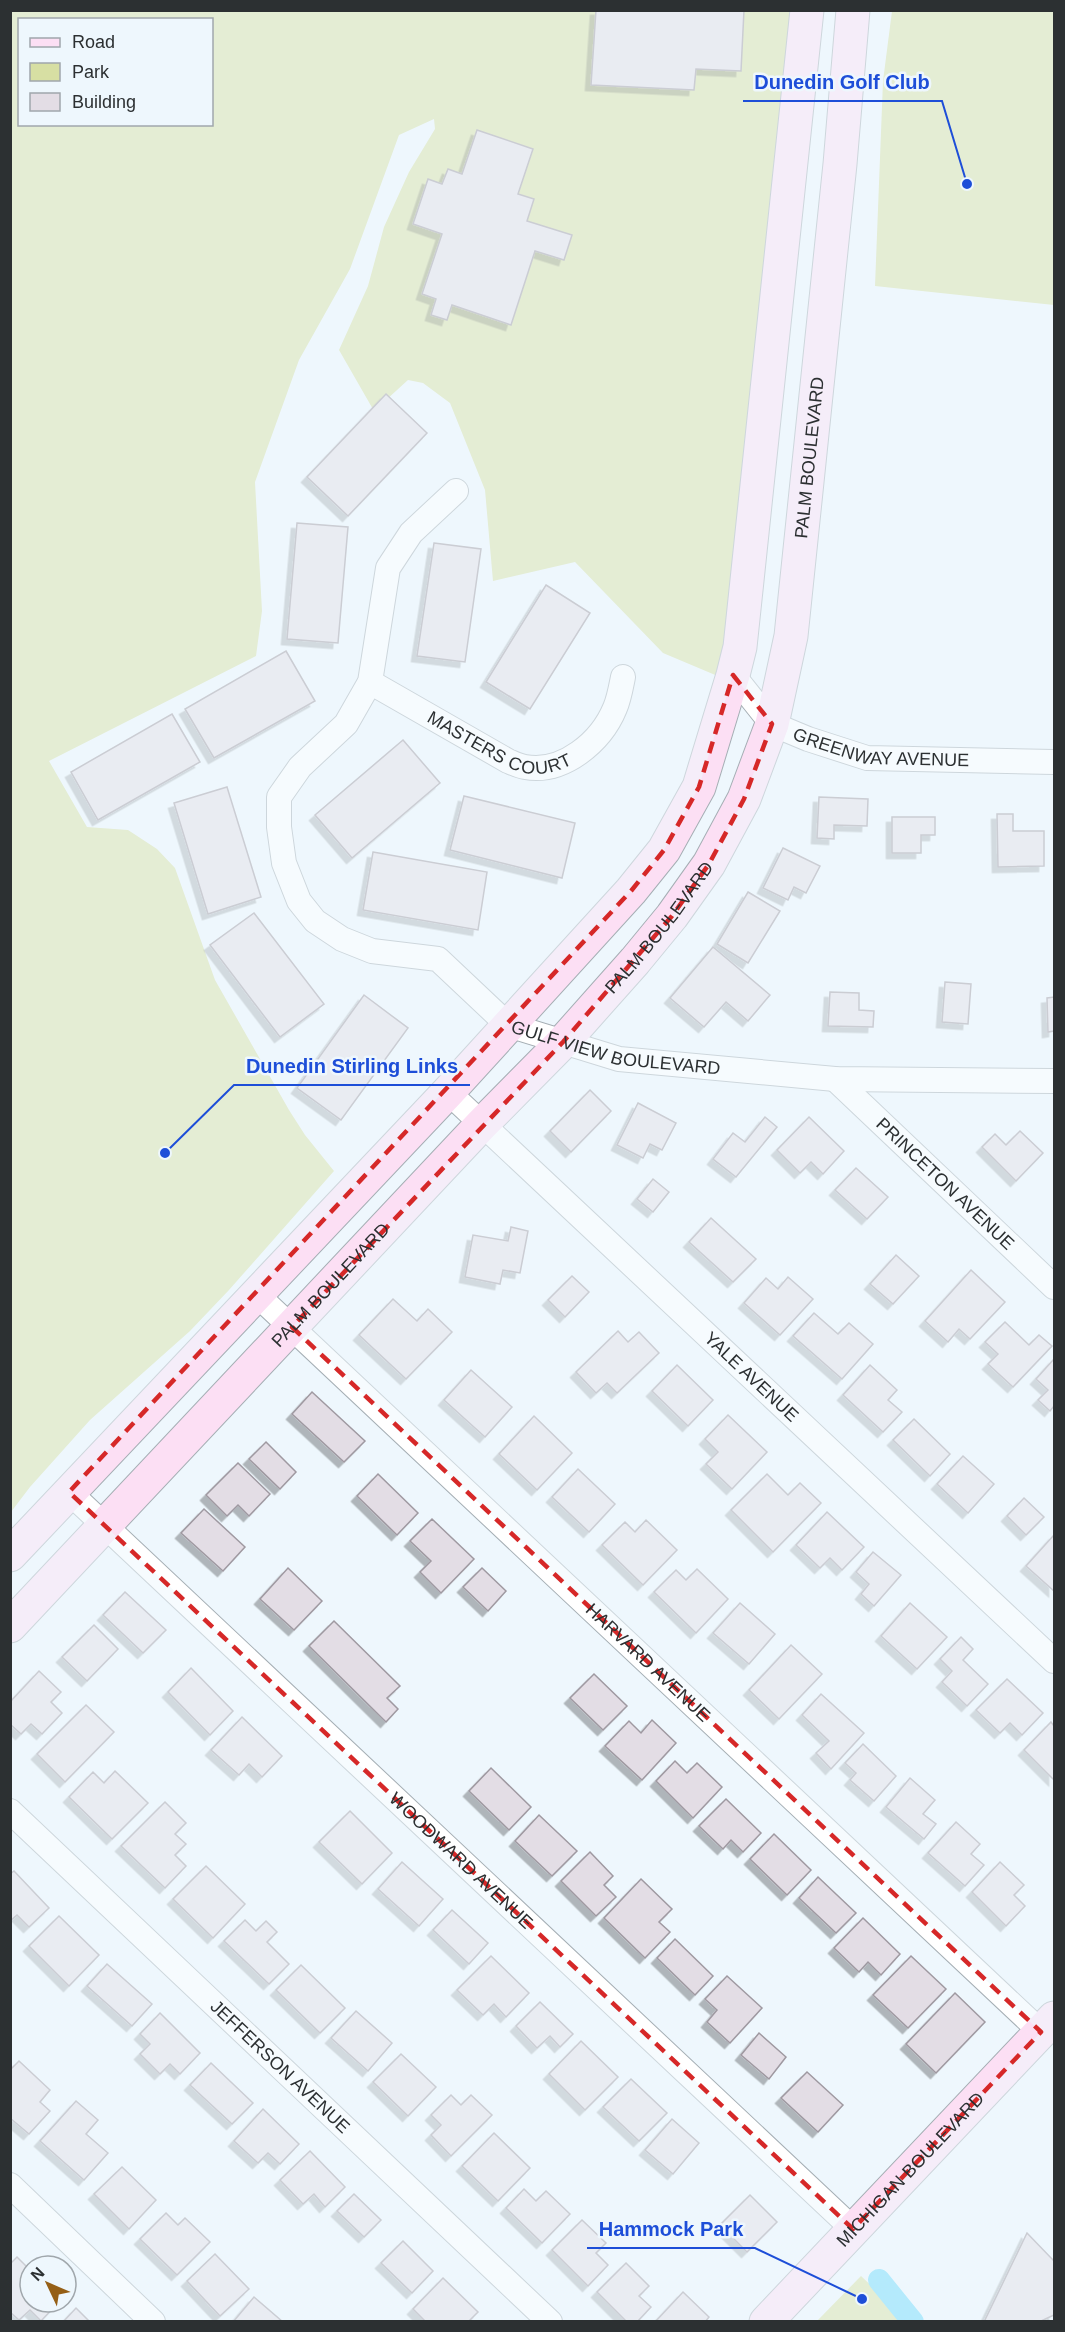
<svg xmlns="http://www.w3.org/2000/svg" width="1065" height="2332" font-family="Helvetica,sans-serif">
<style>
.green{fill:#d7dfa3;fill-rule:evenodd}
.lines{fill:none;stroke-linecap:round;stroke-linejoin:round}
.canal{stroke:#6ddafb;stroke-width:22}
.building{fill:#e3dde5;stroke:#9f99a1;stroke-width:1.5;filter:url(#shadow)}
.street-casing{stroke:#a5aeb4;stroke-width:26}
.secondary-casing{stroke:#a5aeb4;stroke-width:35}
.street{stroke:#fff;stroke-width:24}
.secondary{stroke:#fcdff4;stroke-width:33}
.marked{fill:none;stroke:#d62828;stroke-width:4.5;stroke-dasharray:12 8;stroke-linejoin:round}
.labels{text-anchor:middle;stroke-width:5;stroke-linejoin:round;paint-order:stroke}
.street-label{font-size:18px;fill:#2c3032;stroke:#eef7fd}
.leader{fill:none;stroke:#1d4ed8;stroke-width:2}
.callout-dot{fill:#1d4ed8;stroke:#eef7fd;stroke-width:2}
.callout-label{font-size:20px;text-anchor:middle;font-weight:bold;fill:#1d4ed8;stroke:#eef7fd;stroke-width:5;stroke-linejoin:round;paint-order:stroke}
</style>
<defs>
<filter id="shadow"><feDropShadow dx="-5.5" dy="5.5" stdDeviation="0" flood-color="#0004"/></filter>
</defs>
<rect width="100%" height="100%" fill="#eef7fd"/>
<g class="green">
<path d="M11 11H794L739 558 720 677 663 653 575 562 493 581 485 490 450 403 423 383 408 380 374 411 339 350 368 286 384 227 409 172 435 129 434 119 399 135 350 269 299 360 255 482 262 611 256 656 49 761 87 827 128 830 157 849 175 868 215 980 289 1110 305 1135 334 1171 229 1290 190 1331 90 1420 30 1487 11 1512ZM20 20H212V124H20Z"/>
<polygon points="892,11 1054,11 1054,305 875,286 883,81"/>
<polygon points="861,2276 909,2321 817,2321"/>
</g>
<g class="lines">
<polyline class="canal" points="879,2280 913,2322"/>
</g>
<g class="building">
<polygon points="596,10 744,10 741,71 696,69 694,90 591,85"/>
<polygon points="477,130 533,149 518,194 534,199 527,221 572,235 564,260 535,251 511,325 452,305 447,320 431,315 436,299 422,294 442,234 413,224 428,179 442,184 448,169 462,174"/>
<polygon points="386,394 427,433 348,516 307,477"/>
<polygon points="297,523 348,527 338,643 287,639"/>
<polygon points="434,543 481,549 465,662 417,656"/>
<polygon points="546,585 590,613 530,709 486,682"/>
<polygon points="286,651 315,701 214,758 185,709"/>
<polygon points="172,714 200,762 98,820 71,772"/>
<polygon points="403,740 440,783 352,858 315,815"/>
<polygon points="227,787 261,897 208,914 174,803"/>
<polygon points="464,796 575,823 562,878 450,850"/>
<polygon points="819,797 868,799 867,826 834,825 834,839 817,838"/>
<polygon points="997,814 1013,814 1013,831 1044,831 1044,866 998,867"/>
<polygon points="892,817 935,817 935,835 921,835 921,853 892,853"/>
<polygon points="783,848 820,866 806,893 794,887 788,900 763,888"/>
<polygon points="373,852 487,872 478,930 363,910"/>
<polygon points="748,892 780,911 748,963 717,944"/>
<polygon points="254,913 324,1004 280,1037 210,945"/>
<polygon points="713,947 770,995 748,1021 726,1002 704,1027 670,998"/>
<polygon points="945,982 971,984 968,1024 942,1022"/>
<polygon points="830,992 859,993 859,1010 874,1011 873,1027 828,1026"/>
<polygon points="364,995 408,1028 341,1120 297,1088"/>
<polygon points="1054,997 1054,1031 1048,1032 1047,998"/>
<polygon points="590,1090 611,1111 571,1152 550,1131"/>
<polygon points="638,1103 676,1123 662,1150 650,1144 643,1158 617,1145"/>
<polygon points="765,1117 777,1127 736,1177 713,1159 733,1133 745,1142"/>
<polygon points="809,1117 844,1151 823,1174 811,1162 800,1173 777,1150"/>
<polygon points="1020,1131 1043,1153 1016,1181 982,1147 995,1134 1006,1145"/>
<polygon points="856,1168 888,1197 867,1219 835,1190"/>
<polygon points="653,1179 669,1192 653,1212 637,1199"/>
<polygon points="711,1218 756,1259 733,1282 689,1242"/>
<polygon points="511,1227 528,1231 520,1273 503,1270 500,1284 465,1277 473,1235 508,1241"/>
<polygon points="896,1255 919,1276 893,1304 870,1284"/>
<polygon points="971,1270 1005,1302 970,1339 959,1329 948,1342 925,1321"/>
<polygon points="572,1276 589,1292 565,1317 548,1300"/>
<polygon points="788,1277 813,1299 780,1335 744,1303 766,1278 778,1289"/>
<polygon points="393,1299 417,1321 428,1309 452,1332 406,1379 359,1335"/>
<polygon points="814,1313 838,1334 849,1323 873,1344 842,1379 793,1336"/>
<polygon points="1005,1322 1029,1345 1039,1335 1052,1346 1013,1387 988,1364 998,1354 985,1342"/>
<polygon points="618,1331 628,1342 639,1332 659,1353 617,1393 607,1383 596,1393 576,1372"/>
<polygon points="1054,1359 1054,1406 1050,1411 1038,1400 1048,1390 1036,1379"/>
<polygon points="677,1365 713,1400 688,1426 652,1391"/>
<polygon points="870,1365 897,1390 888,1400 902,1412 883,1432 843,1395"/>
<polygon points="471,1370 512,1407 485,1437 444,1400"/>
<polygon points="312,1392 365,1441 344,1462 292,1414"/>
<polygon points="728,1415 767,1452 732,1489 706,1464 718,1452 705,1439"/>
<polygon points="534,1416 572,1453 537,1490 499,1454"/>
<polygon points="914,1419 950,1454 930,1476 893,1440"/>
<polygon points="266,1442 296,1472 280,1489 249,1459"/>
<polygon points="963,1456 994,1484 968,1513 937,1484"/>
<polygon points="238,1463 270,1494 249,1516 238,1505 227,1516 206,1495"/>
<polygon points="578,1469 615,1504 589,1532 552,1497"/>
<polygon points="378,1474 418,1513 397,1535 357,1496"/>
<polygon points="767,1474 788,1495 800,1483 821,1503 773,1552 731,1510"/>
<polygon points="1024,1498 1044,1517 1026,1535 1007,1516"/>
<polygon points="204,1509 245,1547 223,1571 181,1533"/>
<polygon points="827,1512 864,1547 842,1570 830,1558 820,1568 796,1545"/>
<polygon points="432,1519 474,1559 441,1593 420,1572 431,1561 410,1541"/>
<polygon points="646,1520 677,1550 643,1585 602,1545 625,1522 635,1532"/>
<polygon points="1054,1535 1054,1591 1026,1566"/>
<polygon points="873,1552 901,1575 874,1606 861,1594 869,1584 856,1572"/>
<polygon points="288,1568 322,1601 294,1630 260,1599"/>
<polygon points="482,1568 506,1591 488,1611 463,1587"/>
<polygon points="697,1569 728,1599 696,1633 654,1592 676,1570 686,1580"/>
<polygon points="125,1592 166,1630 143,1653 103,1615"/>
<polygon points="740,1603 775,1634 749,1664 713,1633"/>
<polygon points="910,1603 947,1637 917,1669 881,1636"/>
<polygon points="334,1621 400,1686 387,1698 398,1709 386,1722 309,1646"/>
<polygon points="94,1625 118,1649 87,1681 62,1657"/>
<polygon points="961,1637 973,1649 963,1660 988,1684 967,1706 942,1682 952,1671 940,1659"/>
<polygon points="791,1645 822,1674 779,1719 749,1690"/>
<polygon points="191,1668 233,1711 210,1735 168,1692"/>
<polygon points="39,1671 61,1692 51,1702 62,1713 42,1734 31,1724 21,1734 10,1724 10,1702"/>
<polygon points="594,1674 627,1706 603,1730 570,1698"/>
<polygon points="1007,1679 1043,1713 1022,1735 1010,1723 1000,1733 976,1710"/>
<polygon points="821,1694 864,1733 831,1769 816,1753 829,1741 802,1715"/>
<polygon points="86,1705 114,1732 65,1782 37,1754"/>
<polygon points="242,1717 282,1756 262,1777 249,1764 239,1775 211,1750"/>
<polygon points="652,1720 676,1743 642,1780 605,1746 629,1721 641,1733"/>
<polygon points="1051,1722 1054,1726 1054,1780 1024,1750"/>
<polygon points="863,1744 896,1776 874,1801 850,1780 856,1773 845,1763"/>
<polygon points="675,1761 687,1773 697,1763 722,1787 693,1818 656,1781"/>
<polygon points="491,1768 531,1807 509,1830 469,1791"/>
<polygon points="115,1771 148,1803 112,1839 69,1797 93,1772 104,1783"/>
<polygon points="910,1778 935,1800 923,1814 936,1824 924,1839 886,1807"/>
<polygon points="726,1799 761,1833 743,1852 731,1840 723,1849 699,1826"/>
<polygon points="165,1802 186,1823 175,1834 186,1844 175,1855 186,1866 165,1888 121,1846"/>
<polygon points="350,1811 392,1853 362,1884 319,1842"/>
<polygon points="539,1815 577,1851 552,1876 515,1841"/>
<polygon points="956,1822 980,1844 971,1854 984,1865 965,1886 928,1853"/>
<polygon points="774,1834 811,1870 787,1895 750,1859"/>
<polygon points="590,1852 613,1876 604,1885 616,1897 596,1916 561,1881"/>
<polygon points="402,1862 443,1899 419,1926 378,1889"/>
<polygon points="1000,1862 1024,1885 1014,1895 1025,1906 1006,1926 972,1892"/>
<polygon points="206,1866 245,1904 213,1938 173,1899"/>
<polygon points="14,1871 49,1908 29,1927 17,1915 10,1921 10,1874"/>
<polygon points="818,1877 856,1913 836,1933 799,1898"/>
<polygon points="641,1879 672,1909 659,1922 670,1932 645,1958 604,1918"/>
<polygon points="452,1910 488,1943 469,1964 433,1930"/>
<polygon points="59,1916 99,1955 69,1986 29,1946"/>
<polygon points="863,1918 900,1954 881,1975 868,1962 859,1972 834,1948"/>
<polygon points="245,1920 256,1931 266,1921 277,1932 267,1942 289,1964 269,1984 224,1941"/>
<polygon points="675,1939 713,1976 695,1995 657,1958"/>
<polygon points="491,1956 529,1993 506,2017 494,2004 483,2015 457,1990"/>
<polygon points="911,1956 946,1989 908,2028 873,1995"/>
<polygon points="107,1964 152,2004 132,2026 87,1986"/>
<polygon points="301,1965 345,2008 320,2033 276,1990"/>
<polygon points="727,1976 762,2008 730,2043 707,2022 717,2010 705,1999"/>
<polygon points="955,1993 985,2022 936,2073 906,2044"/>
<polygon points="540,2002 573,2034 560,2047 550,2036 537,2048 516,2026"/>
<polygon points="356,2011 392,2043 368,2071 331,2038"/>
<polygon points="160,2013 200,2053 180,2074 170,2064 160,2074 140,2054 150,2044 140,2034"/>
<polygon points="759,2033 786,2057 769,2079 741,2055"/>
<polygon points="581,2041 618,2077 585,2110 549,2074"/>
<polygon points="401,2054 436,2087 408,2116 373,2082"/>
<polygon points="19,2061 50,2090 40,2102 50,2111 29,2134 10,2118 10,2070"/>
<polygon points="211,2063 253,2103 232,2124 190,2085"/>
<polygon points="807,2072 843,2105 818,2132 781,2098"/>
<polygon points="631,2079 667,2113 639,2141 603,2107"/>
<polygon points="451,2095 461,2105 471,2095 492,2115 451,2156 431,2135 441,2125 431,2115"/>
<polygon points="76,2101 98,2120 86,2134 108,2153 84,2180 40,2141"/>
<polygon points="263,2109 299,2144 280,2164 268,2153 258,2163 234,2141"/>
<polygon points="672,2119 699,2143 673,2174 645,2150"/>
<polygon points="494,2133 530,2168 498,2201 462,2166"/>
<polygon points="310,2151 345,2187 325,2207 314,2194 303,2204 280,2180"/>
<polygon points="122,2167 156,2200 129,2229 94,2194"/>
<polygon points="524,2189 536,2201 546,2191 570,2214 542,2243 506,2208"/>
<polygon points="354,2194 381,2220 364,2237 337,2211"/>
<polygon points="750,2195 777,2222 747,2252 720,2225"/>
<polygon points="166,2213 178,2225 185,2218 210,2242 177,2275 140,2239"/>
<polygon points="582,2220 606,2243 596,2253 608,2265 588,2286 552,2250"/>
<polygon points="1027,2233 1054,2261 1054,2315 1039,2322 984,2322"/>
<polygon points="403,2241 433,2271 412,2293 381,2263"/>
<polygon points="215,2254 249,2289 220,2316 187,2281"/>
<polygon points="17,2257 30,2270 30,2302 59,2302 41,2321 30,2310 19,2320 10,2312 10,2264"/>
<polygon points="626,2263 649,2286 639,2296 651,2307 637,2322 627,2322 597,2292"/>
<polygon points="443,2278 478,2312 468,2322 426,2322 413,2309"/>
<polygon points="683,2292 709,2317 705,2322 655,2322"/>
<polygon points="254,2297 283,2322 233,2322"/>
<polygon points="76,2308 90,2322 63,2322"/>
</g>
<g class="lines">
<g class="street-casing">
<g id="street">
<path id="s1" d="M456 491 411 533 388 568 370 682 346 724 300 767 279 797V827L284 863 299 901 315 921 342 939 372 951 438 959 508 1025 619 1059 835 1079 1054 1081"/>
<path id="s2" d="M733 675 772 724 808 739 867 758 1054 762"/>
<path id="s3" d="M370 682 508 761C513 763 519 766 525 767 563 774 601 742 615 708 619 699 621 687 623 677"/>
<path id="s4" d="M835 1079 1054 1287"/>
<path id="s5" d="M448 1092 1054 1661"/>
<path id="s6" d="M256 1294 1041 2032"/>
<path id="s7" d="M69 1492 853 2229"/>
<path id="s8" d="M10 1811 550 2322"/>
<polyline points="10,2185 153,2322"/>
</g>
</g>
<g class="secondary-casing">
<g id="secondary">
<polyline points="10,1555 448,1092 631,891 664,850 699,787 733,675 740,647 807,10"/>
<path id="s9" d="M10 1626 482 1124 563 1042 635 961 672 916 709 864 744 799 772 724 791 636 840 164 853 10"/>
<path id="s10" d="M766 2322 1054 2018"/>
</g>
</g>
<use href="#street" class="street"/>
<use href="#secondary" class="secondary"/>
</g>
<path d="M0 0H1065V2332H0ZM733 675 772 724 744 799 709 864 672 916 563 1042 292 1327 1041 2032 853 2229 69 1492 631 891 664 850 699 787Z" fill="#eef7fd" fill-opacity=".55" fill-rule="evenodd"/>
<path class="marked" d="M733 675 772 724 744 799 709 864 672 916 563 1042 292 1327 1041 2032 853 2229 69 1492 631 891 664 850 699 787Z"/>
<g class="labels">
<g class="street-label">
<text dy="6" stroke="none"><textPath href="#s9" startOffset="1458">PALM BOULEVARD</textPath></text>
<text dy="6" stroke="none"><textPath href="#s3" startOffset="146">MASTERS COURT</textPath></text>
<text dy="6" stroke="none"><textPath href="#s2" startOffset="176">GREENWAY AVENUE</textPath></text>
<text dy="6" stroke="none"><textPath href="#s9" startOffset="954">PALM BOULEVARD</textPath></text>
<text dy="6" stroke="none"><textPath href="#s1" startOffset="838">GULF VIEW BOULEVARD</textPath></text>
<text dy="6" stroke="none"><textPath href="#s4" startOffset="152">PRINCETON AVENUE</textPath></text>
<text dy="6" stroke="none"><textPath href="#s9" startOffset="468">PALM BOULEVARD</textPath></text>
<text dy="6" stroke="none"><textPath href="#s5" startOffset="416">YALE AVENUE</textPath></text>
<text dy="6" stroke="none"><textPath href="#s6" startOffset="538">HARVARD AVENUE</textPath></text>
<text dy="6" stroke="none"><textPath href="#s7" startOffset="538">WOODWARD AVENUE</textPath></text>
<text dy="6" stroke="none"><textPath href="#s8" startOffset="372">JEFFERSON AVENUE</textPath></text>
<text dy="6" stroke="none"><textPath href="#s10" startOffset="210">MICHIGAN BOULEVARD</textPath></text>
</g>
</g>
<path class="leader" d="M967 184L942 101H743M165 1153L234 1085H470M862 2299L755 2248H587"/>
<g class="callout-dot">
<circle cx="967" cy="184" r="6"/>
<circle cx="165" cy="1153" r="6"/>
<circle cx="862" cy="2299" r="6"/>
</g>
<g class="callout-label">
<text x="842" y="89">Dunedin Golf Club</text>
<text x="352" y="1073">Dunedin Stirling Links</text>
<text x="671" y="2236">Hammock Park</text>
</g>
<rect width="1065" height="2332" fill="none" stroke="#2c3032" stroke-width="24"/>
<rect x="18" y="18" width="195" height="108" fill="#eef7fd" stroke="#a0a7ac" stroke-width="1.5"/>
<rect x="30" y="38" width="30" height="9" fill="#fcdff4" stroke="#a0a7ac" stroke-width="1.5"/>
<text x="72" y="48" font-size="18" fill="#2c3032">Road</text>
<rect x="30" y="63" width="30" height="18" fill="#d7dfa3" stroke="#a0a7ac" stroke-width="1.5"/>
<text x="72" y="78" font-size="18" fill="#2c3032">Park</text>
<rect x="30" y="93" width="30" height="18" fill="#e3dde5" stroke="#a0a7ac" stroke-width="1.5"/>
<text x="72" y="108" font-size="18" fill="#2c3032">Building</text>
<g transform="translate(48 2284) rotate(314)"><circle r="28" fill="#eef7fd" stroke="#a0a7ac" stroke-width="1.5"/>
<path d="M0-4.5L10 22L0 15L-10 22Z" fill="#955f16"/>
<text y="-9" font-size="16" font-weight="bold" text-anchor="middle" fill="#2c3032">N</text>
</g>
</svg>
